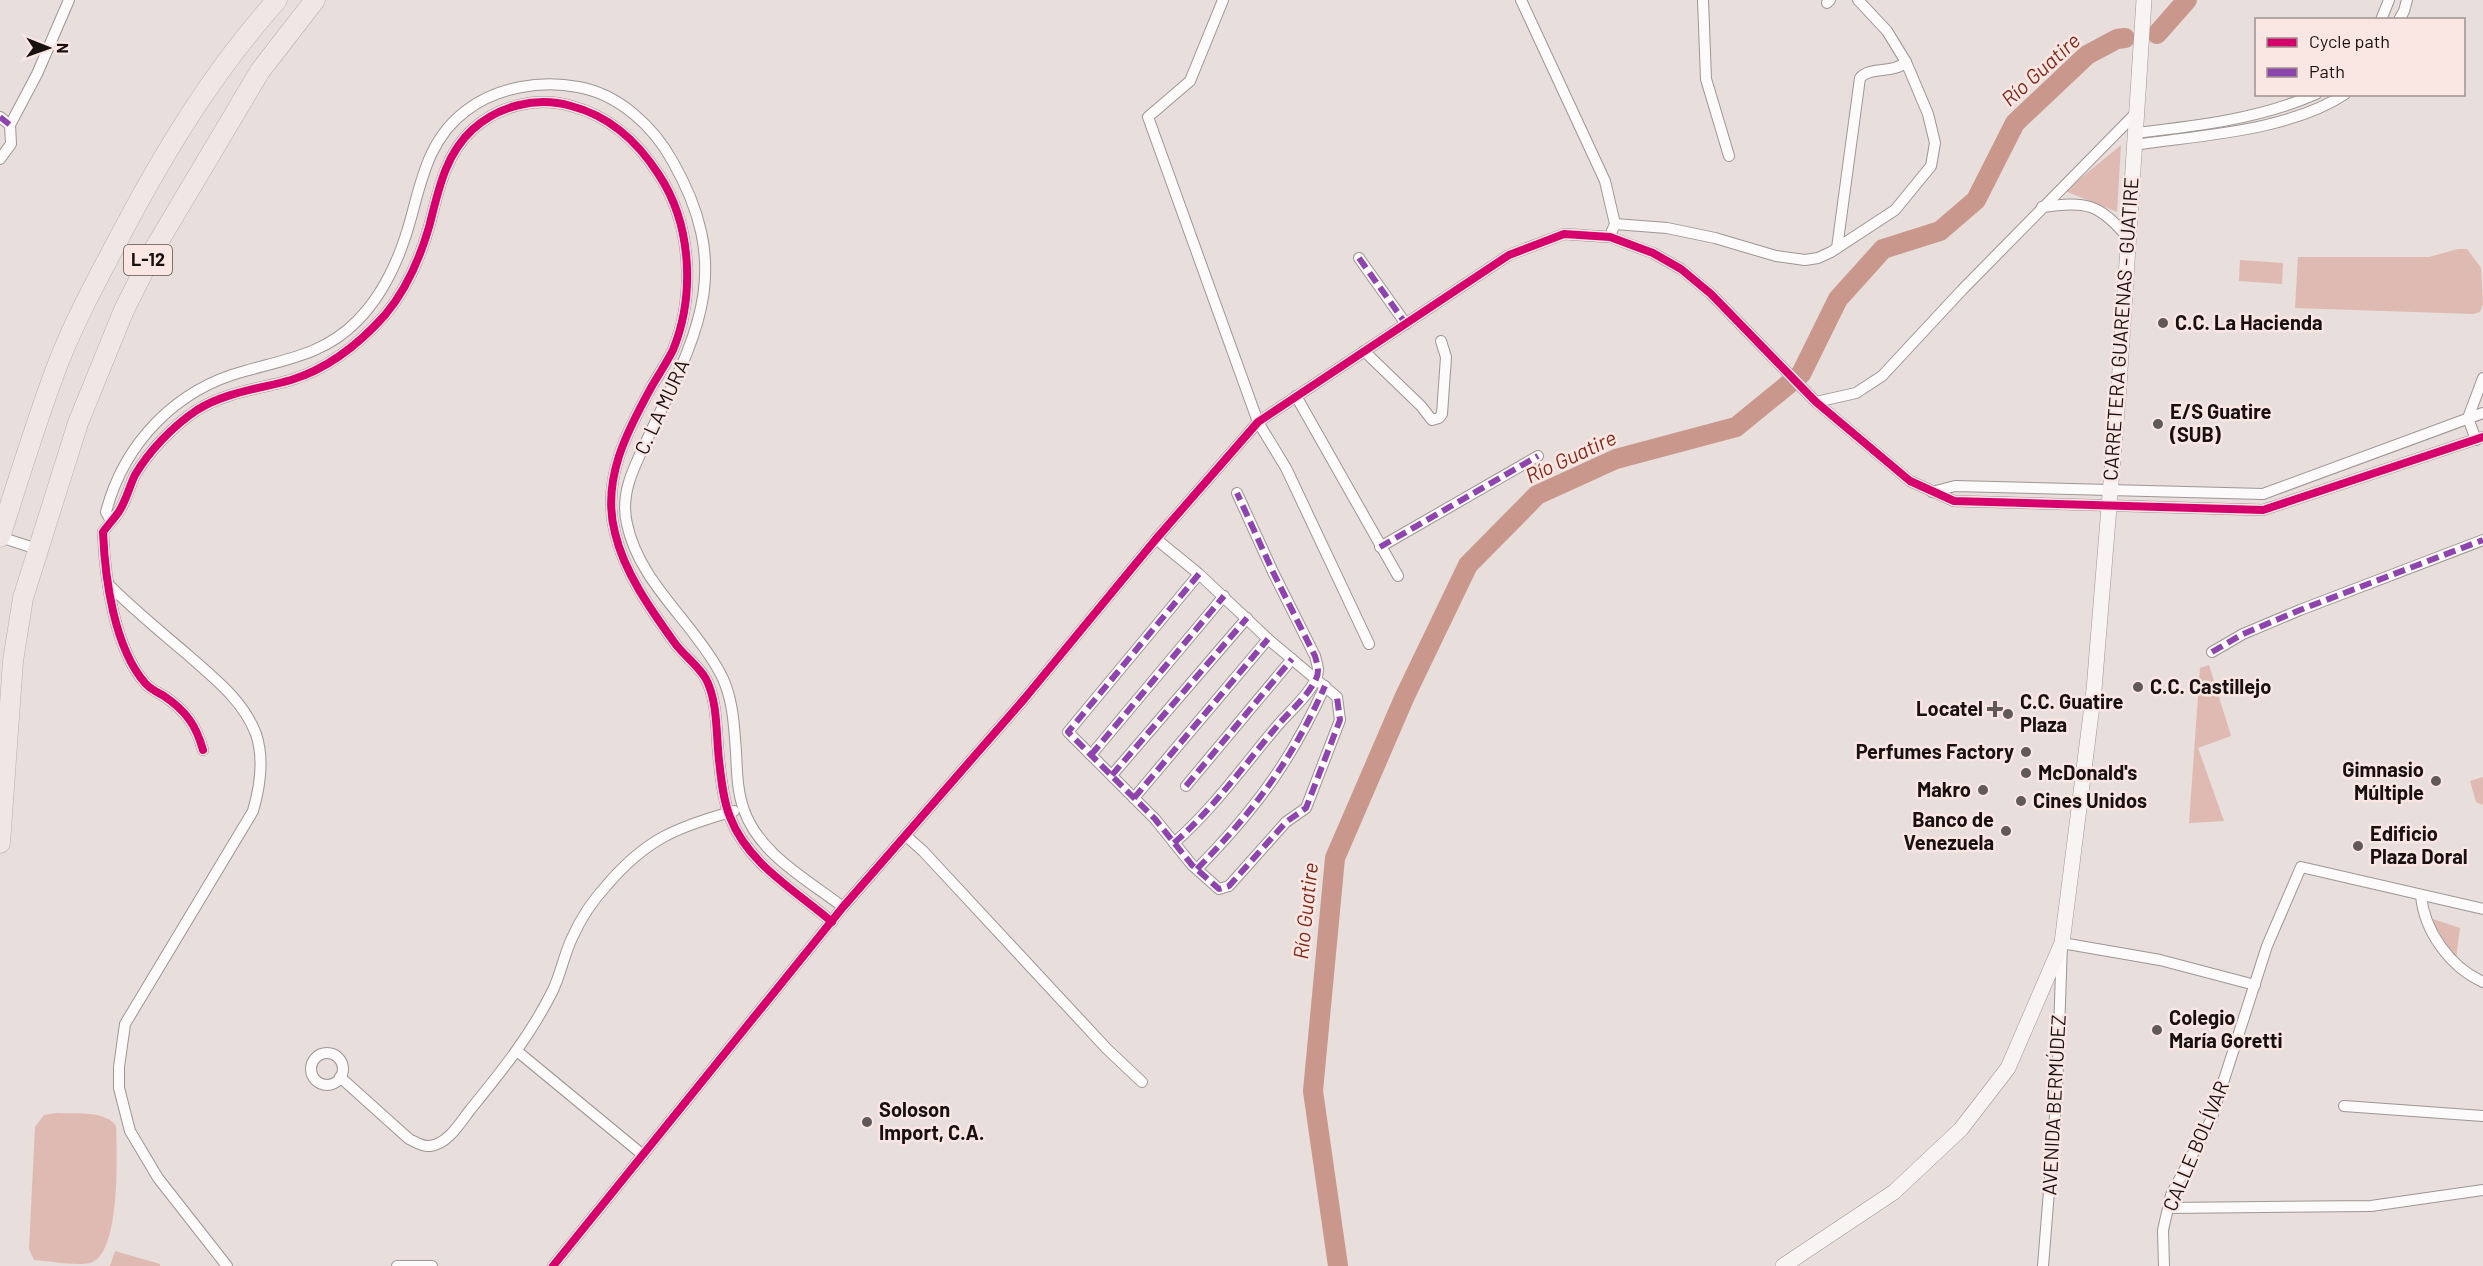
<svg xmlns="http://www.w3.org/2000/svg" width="2483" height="1266" font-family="Barlow,sans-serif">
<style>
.green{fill:#dfbab2}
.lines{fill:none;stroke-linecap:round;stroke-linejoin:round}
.river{stroke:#c9978c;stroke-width:20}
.street-casing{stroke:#9e9695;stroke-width:12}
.secondary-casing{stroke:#9e9695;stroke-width:16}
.highway-casing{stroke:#bdaeab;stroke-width:21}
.street{stroke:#fcfafa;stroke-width:10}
.secondary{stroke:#f8f4f4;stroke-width:15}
.highway{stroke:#f0e6e4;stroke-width:20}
.quiet{stroke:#8e44ad;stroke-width:6;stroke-dasharray:12 6;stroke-linecap:butt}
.cycleway-casing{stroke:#fae7e3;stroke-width:11}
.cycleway{stroke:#d6006c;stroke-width:8}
.poi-dot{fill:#615957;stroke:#fae7e3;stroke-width:2}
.labels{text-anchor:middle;stroke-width:5;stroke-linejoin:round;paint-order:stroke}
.shield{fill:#fae7e3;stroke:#5c514f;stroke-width:1.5}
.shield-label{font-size:18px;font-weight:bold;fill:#181110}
.poi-label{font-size:20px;font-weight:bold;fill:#181110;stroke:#fae7e3;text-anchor:start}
.street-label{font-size:20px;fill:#181110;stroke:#fae7e3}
.water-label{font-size:21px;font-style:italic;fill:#7f2b1d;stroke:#fae7e3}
</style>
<rect width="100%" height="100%" fill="#e8dedb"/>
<g class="green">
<polygon points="2121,145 2117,212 2065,191"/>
<polygon points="2458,249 2467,249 2481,268 2483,304 2480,312 2473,314 2295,308 2298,257 2429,257"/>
<polygon points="2240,260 2283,263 2282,284 2239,281"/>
<polygon points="2209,665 2231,736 2198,748 2224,821 2189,823 2200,668"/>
<polygon points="2483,777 2483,805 2476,802 2470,781"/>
<polygon points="2430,918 2460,928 2456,959"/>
<path d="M56 1113C75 1114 105 1110 116 1126 117 1154 121 1255 90 1263 74 1266 50 1261 34 1260L29 1249 35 1127 44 1115Z"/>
<polygon points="115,1251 160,1264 160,1266 110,1266"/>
</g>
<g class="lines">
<g class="river">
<polyline points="2157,34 2187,0"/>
<polyline points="1338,1266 1313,1091 1335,858 1405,696 1468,565 1537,495 1616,459 1736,427 1801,374 1838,299 1883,249 1940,231 1976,200 2015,123 2087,55 2117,39 2125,38"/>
</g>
<g class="street-casing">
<g id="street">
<polyline points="1223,0 1190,81 1148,117 1258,422 1286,468 1369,644"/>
<polyline points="1521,0 1605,181 1615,224 1612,231"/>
<polyline points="1703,0 1706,79 1729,156"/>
<polyline points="1827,3 1830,0"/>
<polyline points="2381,20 2389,0"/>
<polyline points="2399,20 2404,11 2407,0"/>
<polyline points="0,117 10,125"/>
<path d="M2136 133C2197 126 2259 119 2316 94"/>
<path d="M2135 145C2201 135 2289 131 2345 94"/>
<polyline points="0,159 11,144 10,125 37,74 69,0"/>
<path d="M2042 207C2086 201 2099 203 2128 238"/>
<polyline points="1615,224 1667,228 1715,238 1776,256 1805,260 1818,258 1831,252 1895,210 1931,166 1935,143 1928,114 1906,62 1887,31 1858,0"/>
<path d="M1837 248 1860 78C1870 66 1893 74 1906 62"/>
<polyline points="1359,258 1406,324"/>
<polyline points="1364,351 1421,406 1432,420 1439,418 1442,414 1446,357 1441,341"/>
<polyline points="1296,396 1398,576"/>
<polyline points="1816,402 1856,393 1882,376 1962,290 2137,112"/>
<polyline points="2476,440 2468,418 2483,378"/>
<polyline points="1932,492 1955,486 2263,494 2483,413"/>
<path d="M111 521 106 512C124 443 176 389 245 371 287 359 325 354 357 321 385 293 401 255 411 218 422 177 430 137 467 110 497 87 541 80 578 87 619 94 654 127 673 162 737 275 694 339 645 444 633 469 620 495 627 524 639 582 692 621 719 671 733 695 734 725 736 752 737 771 737 791 744 810 759 854 808 880 843 907"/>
<polyline points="0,537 37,549"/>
<polyline points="1156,539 1199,574 1268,639 1337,697 1340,720 1306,808 1286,822 1229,886 1219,889 1192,865 1155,819 1068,732 1199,574"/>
<polyline points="1380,547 1538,456"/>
<path d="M109 585C134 610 161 632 188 655 214 678 243 700 256 734 264 758 260 787 253 811L125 1024 119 1067V1088L130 1131 158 1178 227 1266"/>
<polyline points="2212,652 2243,634 2300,610 2483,540"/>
<path d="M203 750C196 725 186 711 164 696 157 692 150 689 145 683 114 647 105 579 103 532 108 525 113 520 118 513 126 502 129 487 135 475 149 451 173 426 197 410 226 392 259 389 291 380 327 369 360 343 385 315 406 290 420 258 429 227 438 193 444 156 472 130 498 106 536 96 571 106 610 116 638 142 659 175 692 225 695 296 673 350 667 362 659 374 652 386 627 431 601 480 615 533 624 572 651 610 674 642 683 655 698 665 706 679 718 702 716 735 719 760 721 778 723 800 730 817 748 864 795 890 832 922"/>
<polyline points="1091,755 1224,596"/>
<polyline points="1112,775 1247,618"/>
<polyline points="1186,786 1292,659"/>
<polyline points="1134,798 1268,639"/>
<polyline points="906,836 923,851 1107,1049 1142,1082"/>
<path d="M1174 843C1213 809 1245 764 1278 725 1290 711 1308 696 1316 679 1320 671 1317 664 1315 656L1273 572 1237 493"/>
<path d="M1197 869C1254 811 1292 760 1325 686"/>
<path d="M2421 895C2424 931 2450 967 2483 982"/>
<polyline points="517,1051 643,1155"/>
<circle cx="327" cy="1069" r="16"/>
<path d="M340 1077 409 1139C416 1142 422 1147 430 1146 448 1144 460 1123 470 1110 501 1072 531 1035 553 990 561 973 564 955 572 938 580 920 593 900 607 885 646 839 677 827 734 811"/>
<polyline points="2344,1106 2483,1116"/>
<polyline points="2168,1208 2371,1206 2483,1190"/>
<polyline points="397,1266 432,1266"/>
<polyline points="553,1266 843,907 1025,698 1156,539 1258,422 1509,255 1564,234 1610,237 1653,253 1681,269 1711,294 1816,402 1910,481 1954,501 2263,510 2483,437"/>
<polyline points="2043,1266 2057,1091 2062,943 2160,960 2255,985"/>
<polyline points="2164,1266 2163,1230 2171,1195 2211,1120 2267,946 2301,867 2483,909"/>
</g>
</g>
<g class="secondary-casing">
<polyline id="secondary" points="1783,1266 1894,1192 1961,1129 2008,1068 2062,943 2094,690 2119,385 2144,0"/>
</g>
<g class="highway-casing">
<g id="highway">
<path d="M0 537C19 478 37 418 59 361 76 318 98 278 119 238 163 154 213 71 277 0"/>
<polyline points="0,843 13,661 23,598 78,423 124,310 156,246 260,71 315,0"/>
</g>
</g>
<use href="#street" class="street"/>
<use href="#secondary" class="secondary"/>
<use href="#highway" class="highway"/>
<g class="quiet">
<polyline points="0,117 10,125"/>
<polyline points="1359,258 1406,324"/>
<polyline points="1380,547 1538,456"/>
<polyline points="1199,574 1068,732 1155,819 1192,865 1219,889 1229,886 1286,822 1306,808 1340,720 1337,697"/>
<polyline points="2212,652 2243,634 2300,610 2483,540"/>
<polyline points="1091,755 1224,596"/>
<polyline points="1112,775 1247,618"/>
<polyline points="1186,786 1292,659"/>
<polyline points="1134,798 1268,639"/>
<path d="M1174 843C1213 809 1245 764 1278 725 1290 711 1308 696 1316 679 1320 671 1317 664 1315 656L1273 572 1237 493"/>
<path d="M1197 869C1254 811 1292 760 1325 686"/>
</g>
<g class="cycleway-casing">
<g id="cycleway">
<path d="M203 750C196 725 186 711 164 696 157 692 150 689 145 683 114 647 105 579 103 532 108 525 113 520 118 513 126 502 129 487 135 475 149 451 173 426 197 410 226 392 259 389 291 380 327 369 360 343 385 315 406 290 420 258 429 227 438 193 444 156 472 130 498 106 536 96 571 106 610 116 638 142 659 175 692 225 695 296 673 350 667 362 659 374 652 386 627 431 601 480 615 533 624 572 651 610 674 642 683 655 698 665 706 679 718 702 716 735 719 760 721 778 723 800 730 817 748 864 795 890 832 922"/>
<polyline points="553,1266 843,907 1025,698 1156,539 1258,422 1509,255 1564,234 1610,237 1653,253 1681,269 1711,294 1816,402 1910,481 1954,501 2263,510 2483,437"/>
</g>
</g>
<use href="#cycleway" class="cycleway"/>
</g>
<g class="poi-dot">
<circle cx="2163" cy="323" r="6"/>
<circle cx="2158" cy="424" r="6"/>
<circle cx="2138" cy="687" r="6"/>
<path d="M1992 700h6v6h6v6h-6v6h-6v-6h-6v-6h6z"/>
<circle cx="2008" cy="714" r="6"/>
<circle cx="2026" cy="752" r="6"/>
<circle cx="2026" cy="773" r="6"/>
<circle cx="2436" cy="781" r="6"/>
<circle cx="1983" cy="790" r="6"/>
<circle cx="2021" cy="801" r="6"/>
<circle cx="2006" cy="831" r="6"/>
<circle cx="2358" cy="846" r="6"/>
<circle cx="2157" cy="1030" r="6"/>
<circle cx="867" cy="1122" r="6"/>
</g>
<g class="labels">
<rect class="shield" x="124" y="245" width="48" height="30" rx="4.5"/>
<g class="shield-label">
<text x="148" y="266">L-12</text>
</g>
<g class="poi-label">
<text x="2175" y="330">C.C. La Hacienda</text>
<text x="2170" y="419">E/S Guatire<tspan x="2170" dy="23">(SUB)</tspan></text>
<text x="2150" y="694">C.C. Castillejo</text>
<text x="2020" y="709">C.C. Guatire<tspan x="2020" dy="23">Plaza</tspan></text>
<text x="1983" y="716" text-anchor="end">Locatel</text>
<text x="2014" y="759" text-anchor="end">Perfumes Factory</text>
<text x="2424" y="777" text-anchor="end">Gimnasio<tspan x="2424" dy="23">Múltiple</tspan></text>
<text x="2038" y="780">McDonald's</text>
<text x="1971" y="797" text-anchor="end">Makro</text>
<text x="2033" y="808">Cines Unidos</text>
<text x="1994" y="827" text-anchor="end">Banco de<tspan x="1994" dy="23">Venezuela</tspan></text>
<text x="2370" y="841">Edificio<tspan x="2370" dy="23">Plaza Doral</tspan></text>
<text x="2169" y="1025">Colegio<tspan x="2169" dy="23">María Goretti</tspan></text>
<text x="879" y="1117">Soloson<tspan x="879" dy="23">Import, C.A.</tspan></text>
</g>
<g class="street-label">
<text transform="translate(2121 329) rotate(-86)" y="7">CARRETERA GUARENAS - GUATIRE</text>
<text transform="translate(662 407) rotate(-65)" y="7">C. LA MURA</text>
<text transform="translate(2054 1105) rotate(-87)" y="7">AVENIDA BERMÚDEZ</text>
<text transform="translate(2196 1146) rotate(-67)" y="7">CALLE BOLÍVAR</text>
</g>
<g class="water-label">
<text transform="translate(2041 70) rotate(-42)" y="7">Río Guatire</text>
<text transform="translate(1571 457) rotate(-25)" y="7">Río Guatire</text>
<text transform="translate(1306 911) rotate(-84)" y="7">Río Guatire</text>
</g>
</g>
<rect x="2255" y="18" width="210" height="78" fill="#fae7e3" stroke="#a0918f" stroke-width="1.5"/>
<rect x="2267" y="38" width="30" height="9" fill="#d6006c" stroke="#a0918f" stroke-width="1.5"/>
<text x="2309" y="48" font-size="18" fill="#181110">Cycle path</text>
<rect x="2267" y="68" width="30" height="9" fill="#8e44ad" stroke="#a0918f" stroke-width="1.5"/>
<text x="2309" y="78" font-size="18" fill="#181110">Path</text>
<g transform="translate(48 48) rotate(91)" stroke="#fae7e3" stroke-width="4.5" paint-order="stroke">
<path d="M0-4.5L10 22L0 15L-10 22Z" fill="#181110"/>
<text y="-9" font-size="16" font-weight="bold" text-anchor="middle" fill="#181110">N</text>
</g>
</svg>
